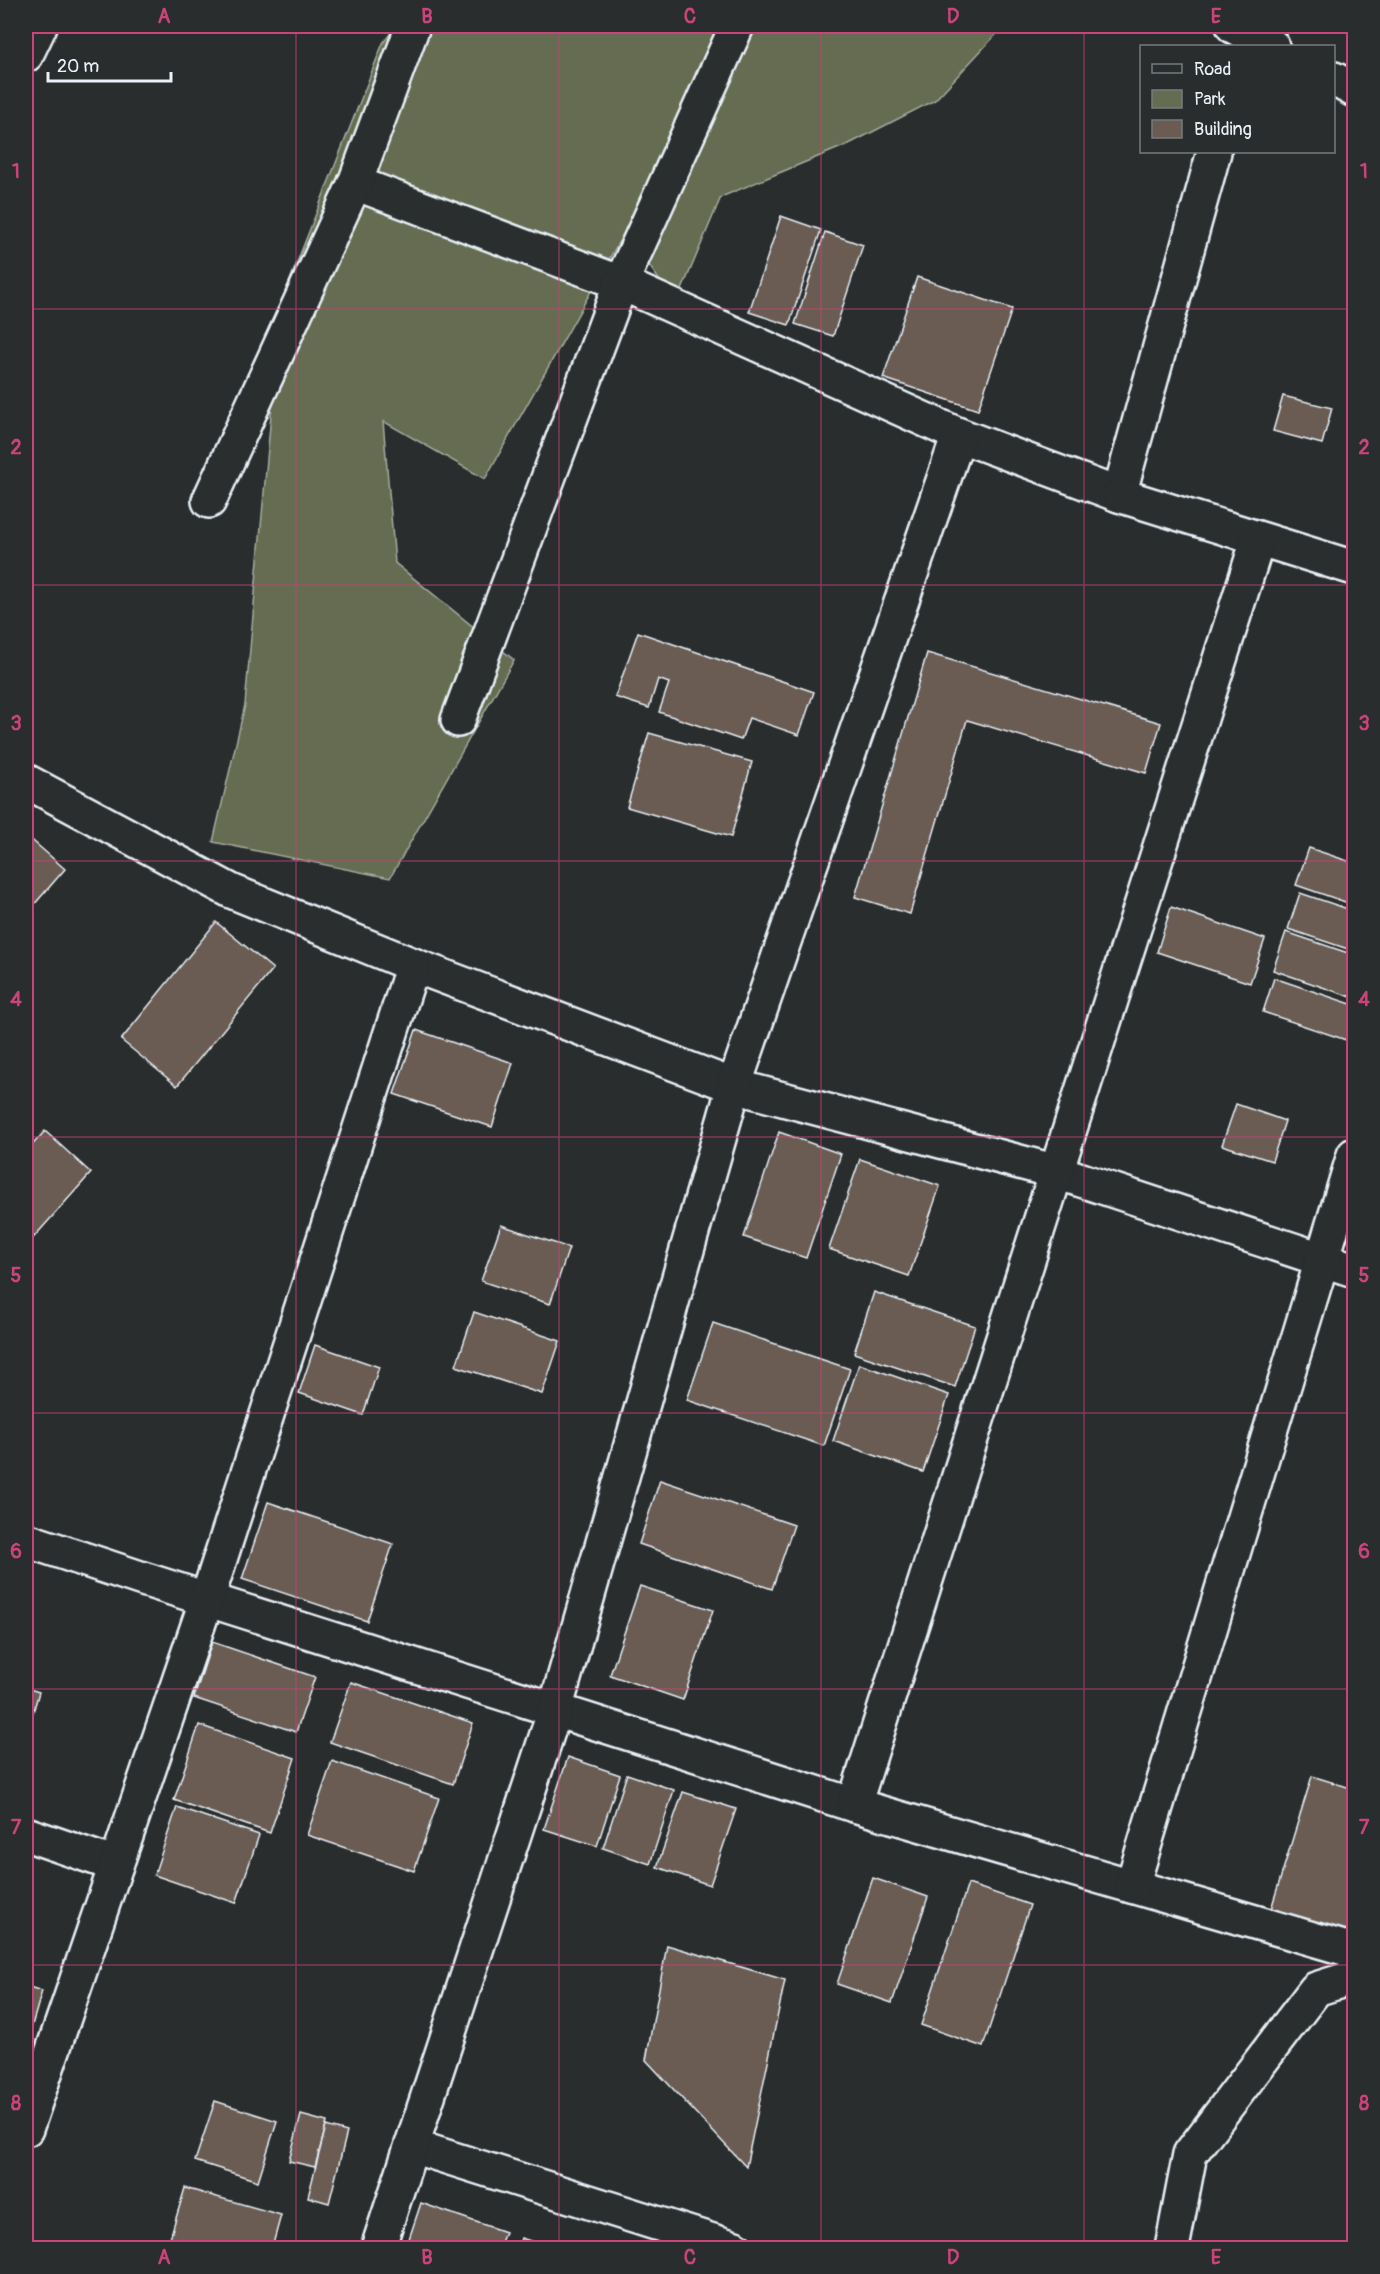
<svg xmlns="http://www.w3.org/2000/svg" width="1380" height="2274" font-family="Pangolin,sans-serif">
<style>
.green{fill:#656c51;stroke:#a6aea4;stroke-width:1.5}
.building{fill:#6b5b53;stroke:#e8f1f8;stroke-width:1.5}
.lines{fill:none;stroke-linecap:round;stroke-linejoin:round}
.minor-casing{stroke:#e8f1f8;stroke-width:38}
.minor{stroke:#2a2d2e;stroke-width:33}
.grid{fill:none;stroke:#ca437a;stroke-width:1.5;stroke-opacity:0.55}
.neatline{fill:none;stroke:#ca437a;stroke-width:2}
.grid-label{font-size:20px;text-anchor:middle;font-weight:bold;fill:#ca437a}
</style>
<rect width="100%" height="100%" fill="#2a2d2e"/>
<filter id="ink" filterUnits="userSpaceOnUse"><feTurbulence type="fractalNoise" baseFrequency=".0167" numOctaves="2"/><feDisplacementMap in="SourceGraphic" scale="12" xChannelSelector="R" yChannelSelector="G"/><feConvolveMatrix kernelMatrix="1 2 1 2 8 2 1 2 1" color-interpolation-filters="sRGB"/></filter>
<g filter="url(#ink)">
<polygon class="green" points="396,26 1004,26 935,100 849,144 721,197 676,304 625,231 485,479 383,421 395,563 514,660 390,878 213,842 245,705 281,303 383,43"/>
<g class="building">
<polygon points="781,216 821,230 789,325 749,312"/>
<polygon points="825,232 863,245 833,336 795,324"/>
<polygon points="917,277 1012,309 978,410 883,378"/>
<polygon points="1283,396 1332,408 1322,444 1273,431"/>
<polygon points="638,632 814,692 799,735 749,718 741,740 659,712 669,683 658,679 649,708 615,697"/>
<polygon points="927,653 1161,723 1146,773 967,720 910,914 855,897"/>
<polygon points="649,733 752,762 731,837 627,807"/>
<polygon points="26,835 65,869 26,914"/>
<polygon points="1309,848 1354,863 1354,905 1296,885"/>
<polygon points="1300,893 1354,911 1354,951 1288,929"/>
<polygon points="1171,907 1265,939 1250,983 1157,952"/>
<polygon points="216,922 273,969 177,1086 121,1040"/>
<polygon points="1286,932 1354,955 1354,998 1273,970"/>
<polygon points="1274,978 1354,1005 1354,1033 1352,1042 1263,1012"/>
<polygon points="416,1030 513,1063 492,1127 394,1094"/>
<polygon points="1236,1104 1285,1121 1272,1161 1222,1145"/>
<polygon points="45,1131 91,1173 26,1246 26,1152"/>
<polygon points="779,1132 841,1154 806,1258 744,1237"/>
<polygon points="860,1159 940,1186 909,1276 829,1249"/>
<polygon points="501,1225 569,1248 550,1304 481,1281"/>
<polygon points="874,1292 975,1326 955,1387 854,1353"/>
<polygon points="474,1312 560,1341 542,1394 456,1366"/>
<polygon points="713,1323 850,1369 824,1446 687,1400"/>
<polygon points="315,1345 379,1367 363,1415 299,1393"/>
<polygon points="859,1364 949,1395 923,1472 833,1441"/>
<polygon points="660,1480 794,1525 772,1589 639,1544"/>
<polygon points="268,1502 393,1544 367,1621 242,1579"/>
<polygon points="640,1586 713,1610 683,1700 610,1675"/>
<polygon points="212,1642 315,1677 296,1732 194,1698"/>
<polygon points="351,1682 473,1723 453,1784 330,1742"/>
<polygon points="26,1688 39,1692 26,1736"/>
<polygon points="199,1725 295,1758 270,1833 174,1800"/>
<polygon points="568,1757 620,1775 597,1846 544,1829"/>
<polygon points="332,1761 439,1798 414,1871 307,1835"/>
<polygon points="627,1774 674,1790 650,1864 603,1848"/>
<polygon points="1312,1776 1354,1789 1354,1935 1271,1909"/>
<polygon points="683,1792 736,1809 710,1885 657,1867"/>
<polygon points="177,1807 259,1835 236,1903 154,1875"/>
<polygon points="873,1878 928,1897 892,2003 837,1984"/>
<polygon points="968,1884 1030,1905 983,2047 921,2025"/>
<polygon points="667,1945 785,1980 746,2167 646,2060"/>
<polygon points="26,1986 42,1991 26,2046"/>
<polygon points="215,2101 277,2121 258,2181 195,2161"/>
<polygon points="301,2115 327,2122 315,2167 289,2161"/>
<polygon points="326,2126 347,2132 329,2203 308,2197"/>
<polygon points="185,2188 281,2215 272,2248 167,2248"/>
<polygon points="421,2203 505,2232 499,2248 406,2248"/>
<polygon points="521,2238 553,2248 518,2248"/>
</g>
<g class="lines">
<g class="minor-casing">
<g id="minor">
<polyline points="1233,26 1272,46"/>
<polyline points="26,55 40,26"/>
<polyline points="1334,79 1354,90"/>
<polyline points="355,183 621,283 959,435 1119,495 1214,152"/>
<polyline points="1119,495 1354,568"/>
<polyline points="209,501 355,183 413,26"/>
<polyline points="458,720 621,283 737,26"/>
<polyline points="26,781 231,891 413,965 734,1086 1057,1172 1354,1270"/>
<polyline points="26,1540 143,1579 854,1805 1354,1951"/>
<polyline points="854,1805 1258,540"/>
<polyline points="26,1834 116,1865"/>
<polyline points="1132,1886 1354,1155"/>
<polyline points="26,2129 207,1599 413,965"/>
<polyline points="412,2146 735,2248"/>
<polyline points="378,2248 555,1710 734,1086 959,435"/>
<polyline points="1172,2248 1190,2154 1316,1989 1354,1977"/>
</g>
</g>
<use href="#minor" class="minor"/>
</g>
</g>
<path class="grid" d="M296 26V2248M559 26V2248M821 26V2248M1084 26V2248M26 309H1354M26 585H1354M26 861H1354M26 1137H1354M26 1413H1354M26 1689H1354M26 1965H1354"/>
<rect width="1380" height="2274" fill="none" stroke="#2a2d2e" stroke-width="66"/>
<rect x="1140" y="45" width="195" height="108" fill="#2a2d2e" stroke="#767b7f" stroke-width="1.5"/>
<rect x="1152" y="64" width="30" height="9" fill="#2a2d2e" stroke="#767b7f" stroke-width="1.5"/>
<text x="1194" y="75" font-size="18" fill="#e8f1f8">Road</text>
<rect x="1152" y="90" width="30" height="18" fill="#656c51" stroke="#767b7f" stroke-width="1.5"/>
<text x="1194" y="105" font-size="18" fill="#e8f1f8">Park</text>
<rect x="1152" y="120" width="30" height="18" fill="#6b5b53" stroke="#767b7f" stroke-width="1.5"/>
<text x="1194" y="135" font-size="18" fill="#e8f1f8">Building</text>
<path d="M48 72v9h123v-9" fill="none" stroke="#e8f1f8" stroke-width="3"/>
<text x="57" y="72" font-size="18" fill="#e8f1f8" stroke="#2a2d2e" stroke-width="4.5" paint-order="stroke">20 m</text>
<rect x="33" y="33" width="1314" height="2208" class="neatline"/>
<g class="grid-label">
<text x="164" y="23">A</text>
<text x="427" y="23">B</text>
<text x="690" y="23">C</text>
<text x="953" y="23">D</text>
<text x="1216" y="23">E</text>
<text x="16" y="178">1</text>
<text x="1364" y="178">1</text>
<text x="16" y="454">2</text>
<text x="1364" y="454">2</text>
<text x="16" y="730">3</text>
<text x="1364" y="730">3</text>
<text x="16" y="1006">4</text>
<text x="1364" y="1006">4</text>
<text x="16" y="1282">5</text>
<text x="1364" y="1282">5</text>
<text x="16" y="1558">6</text>
<text x="1364" y="1558">6</text>
<text x="16" y="1834">7</text>
<text x="1364" y="1834">7</text>
<text x="16" y="2110">8</text>
<text x="1364" y="2110">8</text>
<text x="164" y="2264">A</text>
<text x="427" y="2264">B</text>
<text x="690" y="2264">C</text>
<text x="953" y="2264">D</text>
<text x="1216" y="2264">E</text>
</g>
</svg>
